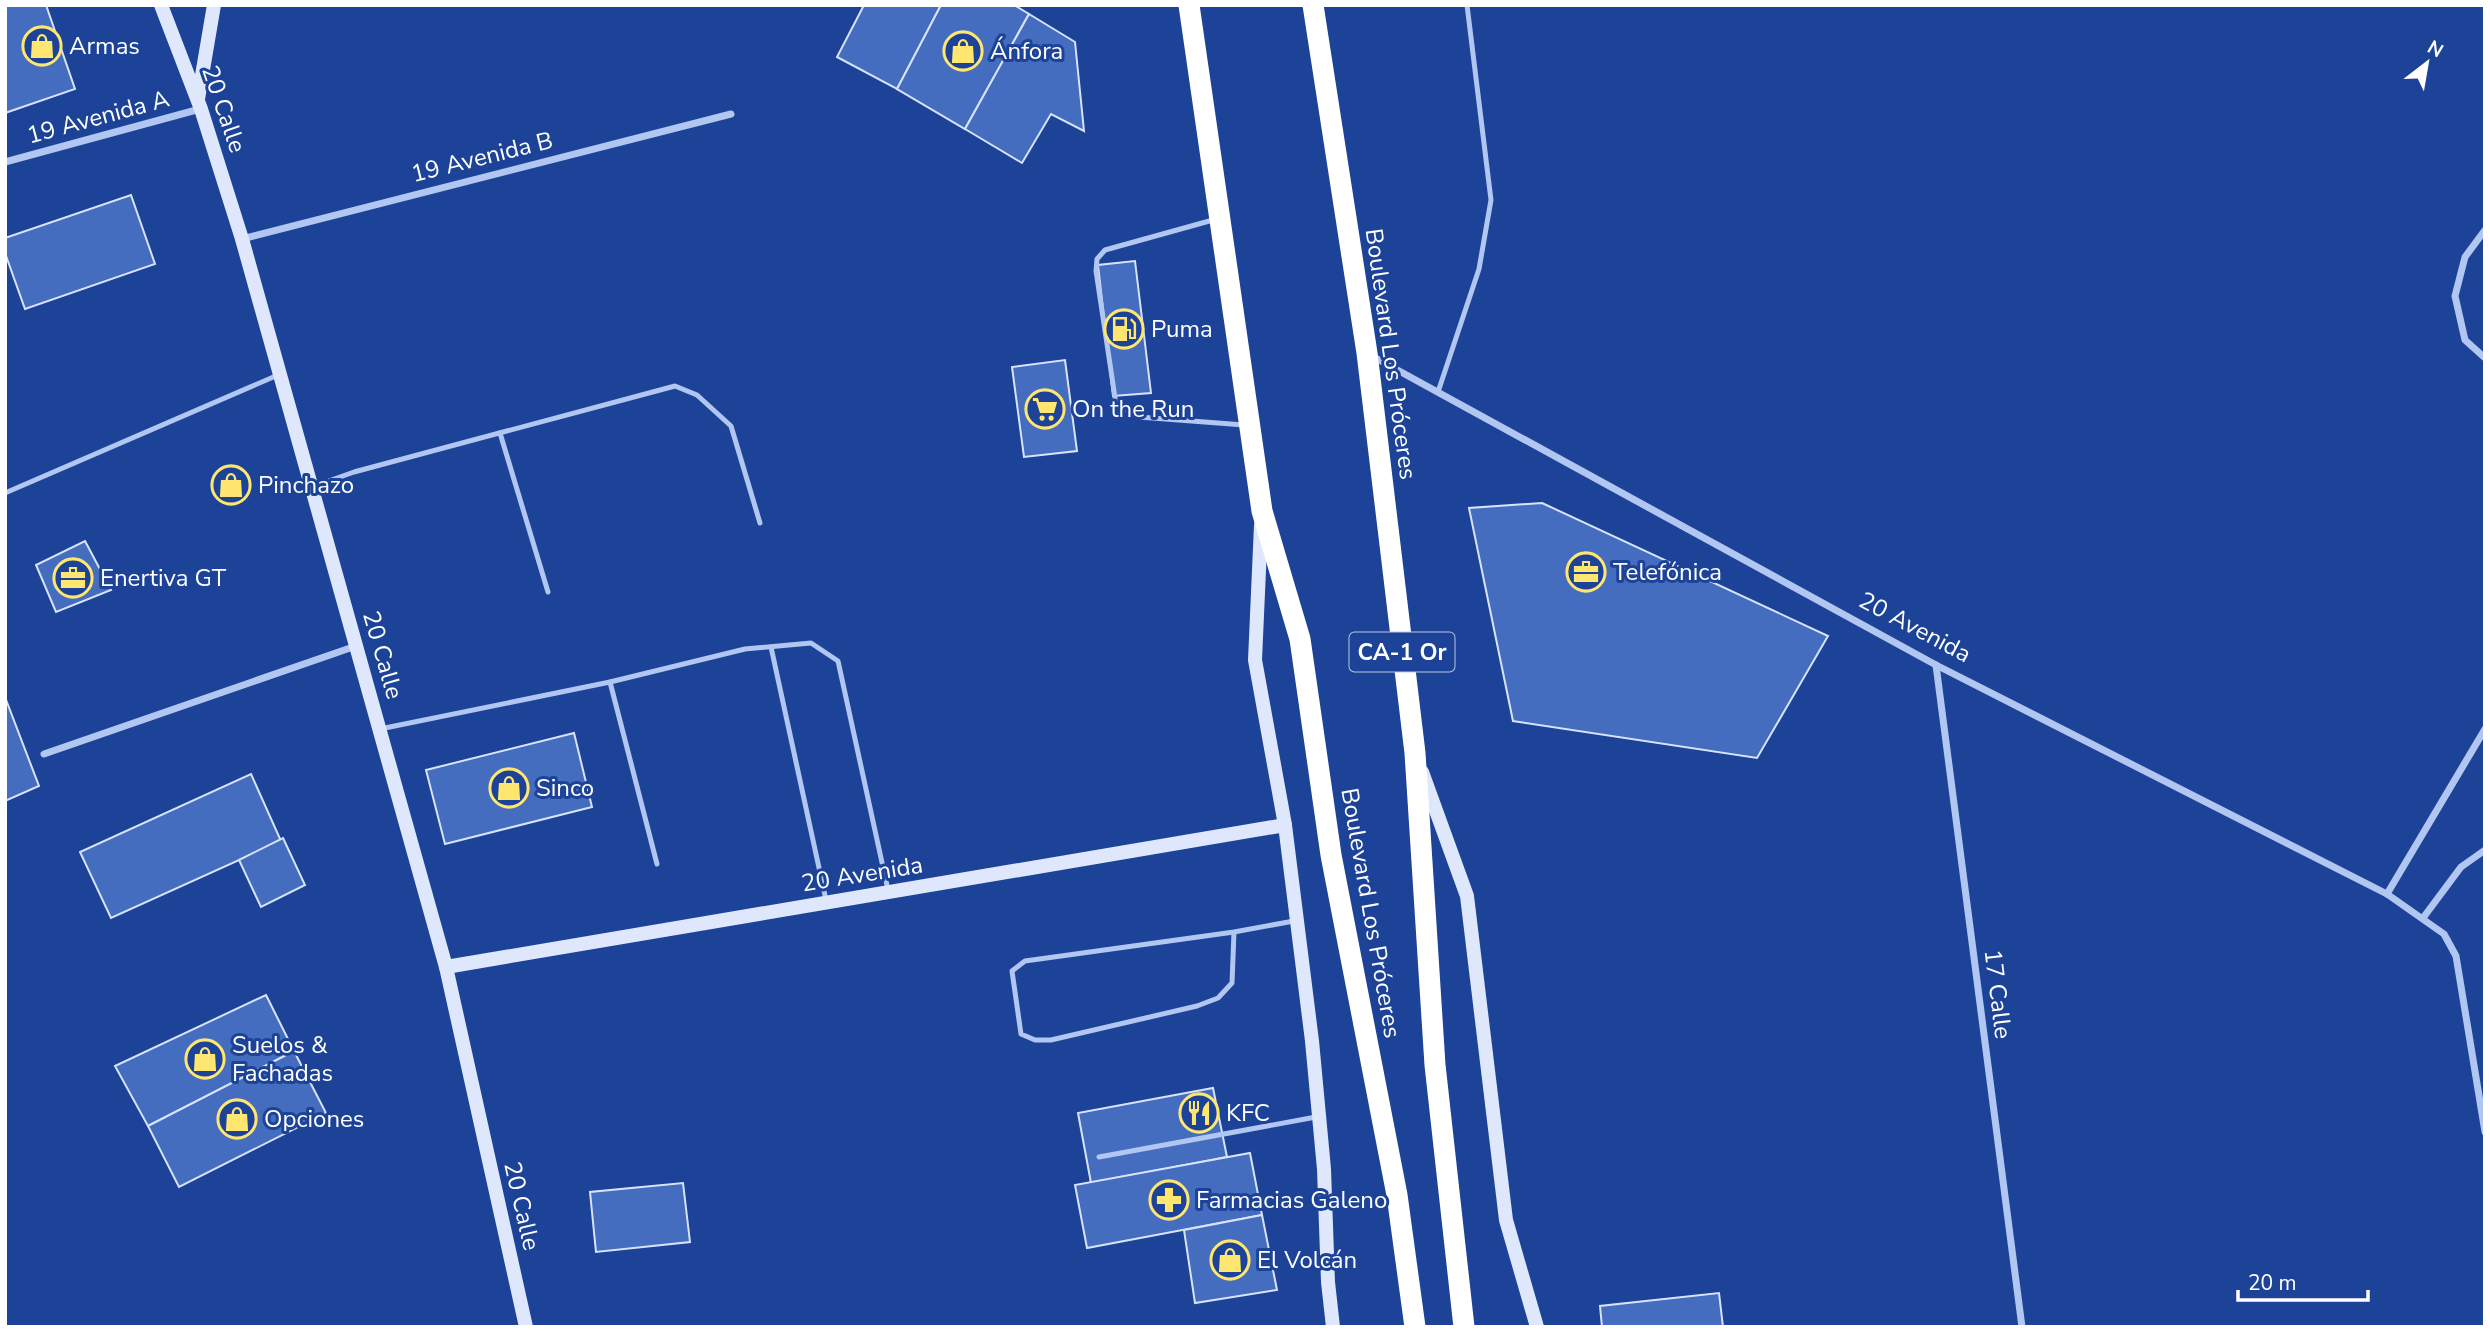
<svg xmlns="http://www.w3.org/2000/svg" width="2490" height="1332" font-family="'Nunito Sans',sans-serif">
<style>
.building{fill:#446cbf;stroke:#d7e3fb;stroke-width:2}
.lines{fill:none;stroke-linecap:round;stroke-linejoin:round}
.lane{stroke:#b1c6f0;stroke-width:5}
.street{stroke:#b1c6f0;stroke-width:7}
.secondary{stroke:#dee7fb;stroke-width:14}
.highway{stroke:#fff;stroke-width:21}
.labels{text-anchor:middle;stroke-width:6;stroke-linejoin:round;paint-order:stroke}
.shield{fill:#1c4398;stroke:#bbc7e0;stroke-width:2}
.shield-label{font-size:23px;font-weight:bold;fill:#fff}
.poi-label{font-size:24px;fill:#fff;stroke:#1c4398;text-anchor:start}
.street-label{font-size:24px;fill:#fff;stroke:#1c4398}
</style>
<rect width="100%" height="100%" fill="#1c4398"/>
<g class="building">
<polygon points="5,5 46,5 75,89 5,113"/>
<polygon points="864,5 941,5 897,89 837,57"/>
<polygon points="941,5 1014,5 1029,14 965,129 897,89"/>
<polygon points="1029,14 1075,42 1084,131 1051,114 1022,163 965,129"/>
<polygon points="131,195 155,264 25,309 5,253 5,238"/>
<polygon points="1135,261 1151,393 1113,396 1098,265"/>
<polygon points="1065,360 1077,451 1024,457 1012,367"/>
<polygon points="1542,503 1828,636 1757,758 1513,721 1469,508"/>
<polygon points="85,541 111,590 56,612 36,565"/>
<polygon points="5,697 39,786 5,801"/>
<polygon points="574,733 592,807 445,844 426,770"/>
<polygon points="251,774 281,841 111,918 80,852"/>
<polygon points="283,838 305,885 261,907 239,860"/>
<polygon points="266,995 294,1051 148,1126 115,1066"/>
<polygon points="294,1051 326,1113 179,1187 148,1126"/>
<polygon points="1213,1088 1227,1157 1091,1183 1078,1113"/>
<polygon points="1250,1153 1262,1215 1087,1248 1075,1185"/>
<polygon points="683,1183 690,1242 596,1252 590,1192"/>
<polygon points="1262,1215 1277,1290 1195,1303 1184,1230"/>
<polygon points="1719,1293 1723,1327 1602,1327 1600,1306"/>
</g>
<g class="lines">
<g class="lane">
<polyline points="1213,220 1105,250 1097,259 1096,271 1116,404 1139,417 1244,425"/>
<polyline points="1438,392 1479,269 1491,200 1467,5"/>
<polyline points="500,433 548,592"/>
<polyline points="312,487 354,472 675,386 697,395 731,426 760,523"/>
<polyline points="5,493 278,375"/>
<polyline points="771,647 826,900"/>
<polyline points="610,682 657,864"/>
<polyline points="380,729 610,682 745,649 811,643 838,661 888,890"/>
<polyline points="1234,932 1232,983 1218,998 1197,1006 1051,1040 1035,1040 1021,1034 1012,971 1025,961 1234,932 1294,921"/>
<polyline points="1099,1157 1316,1117"/>
</g>
<g class="street">
<polyline points="5,162 200,109"/>
<polyline points="2485,230 2465,257 2455,296 2465,340 2485,358"/>
<polyline points="242,239 731,114"/>
<polyline points="1370,355 1936,665 2387,894 2444,934 2456,956 2485,1132"/>
<polyline points="1936,665 2022,1327"/>
<polyline points="44,754 356,646"/>
<polyline points="2387,894 2485,729"/>
<polyline points="2423,918 2461,867 2485,850"/>
</g>
<g class="secondary">
<polyline points="161,5 201,109 242,239 446,967 526,1327"/>
<polyline points="198,99 214,5"/>
<polyline points="1261,525 1255,660 1285,825 1312,1041 1324,1169 1328,1282 1333,1327"/>
<polyline points="1422,772 1467,896 1506,1220 1537,1327"/>
<polyline points="446,967 1285,825"/>
</g>
<g class="highway">
<polyline points="1189,5 1262,511 1300,639 1331,855 1397,1195 1415,1327"/>
<polyline points="1313,5 1367,353 1415,753 1435,1065 1464,1327"/>
</g>
</g>
<defs>
<g id="shop-ring" transform="scale(2.0125)"><circle r="9.5" fill="#1c4398" stroke="#ffe670" stroke-width="1.5"/><path d="M-5-2.5h2.3a2.7 3.5 0 0 1 5.4 0H5L5.5 6h-11ZM-1.5-2.5h3a1.5 2.3 0 0 0-3 0Z" fill="#ffe670"/></g>
<g id="fuel-ring" transform="scale(2.0125)"><circle r="9.5" fill="#1c4398" stroke="#ffe670" stroke-width="1.5"/><path d="M-5.5-6h7V0h2V4h1.3V-2.5L3-4.5l.8-.8L6-3V5H2.5V1h-1V6h-7ZM-4.2-4.7v3.2H.2V-4.7Z" fill="#ffe670"/></g>
<g id="supermarket-ring" transform="scale(2.0125)"><circle r="9.5" fill="#1c4398" stroke="#ffe670" stroke-width="1.5"/><path d="M-6-5.5h2.5l.6 2H6L4.5 2H-2.5L-4.4-4H-6ZM-1.5 3.2a1.3 1.3 0 1 0 .1 0ZM3 3.2a1.3 1.3 0 1 0 .1 0Z" fill="#ffe670"/></g>
<g id="office-ring" transform="scale(2.0125)"><circle r="9.5" fill="#1c4398" stroke="#ffe670" stroke-width="1.5"/><path d="M-6-3h4V-5.5h4V-3h4V5H-6ZM-1-4.5V-3h2v-1.5ZM-6 0V1H6V0Z" fill="#ffe670"/></g>
<g id="restaurant-ring" transform="scale(2.0125)"><circle r="9.5" fill="#1c4398" stroke="#ffe670" stroke-width="1.5"/><path d="M-5-6h1v4h1v-4h1v4h1v-4h1v5L-1.5 .5V6h-2V.5L-5-1ZM5-6V6H3V1.5H1.5Q1.5-4 5-6Z" fill="#ffe670"/></g>
<g id="pharmacy-ring" transform="scale(2.0125)"><circle r="9.5" fill="#1c4398" stroke="#ffe670" stroke-width="1.5"/><path d="M-2-6h4v4h4v4h-4v4h-4v-4h-4v-4h4Z" fill="#ffe670"/></g>
</defs>
<g fill-rule="evenodd">
<use href="#shop-ring" x="42" y="46"/>
<use href="#shop-ring" x="963" y="51"/>
<use href="#fuel-ring" x="1124" y="329"/>
<use href="#supermarket-ring" x="1045" y="409"/>
<use href="#shop-ring" x="231" y="485"/>
<use href="#office-ring" x="1586" y="572"/>
<use href="#office-ring" x="73" y="578"/>
<use href="#shop-ring" x="509" y="788"/>
<use href="#shop-ring" x="205" y="1059"/>
<use href="#restaurant-ring" x="1199" y="1113"/>
<use href="#shop-ring" x="237" y="1119"/>
<use href="#pharmacy-ring" x="1169" y="1200"/>
<use href="#shop-ring" x="1230" y="1260"/>
</g>
<g class="labels">
<rect class="shield" x="1349.5" y="632.5" width="105" height="39" rx="5"/>
<g class="shield-label">
<text x="1402" y="660">CA-1 Or</text>
</g>
<g class="poi-label">
<text x="69" y="54">Armas</text>
<text x="990" y="59">Ánfora</text>
<text x="1151" y="337">Puma</text>
<text x="1072" y="417">On the Run</text>
<text x="258" y="493">Pinchazo</text>
<text x="1613" y="580">Telefónica</text>
<text x="100" y="586">Enertiva GT</text>
<text x="536" y="796">Sinco</text>
<text x="232" y="1053">Suelos &amp;<tspan x="232" dy="28">Fachadas</tspan></text>
<text x="1226" y="1121">KFC</text>
<text x="264" y="1127">Opciones</text>
<text x="1196" y="1208">Farmacias Galeno</text>
<text x="1257" y="1268">El Volcán</text>
</g>
<g class="street-label">
<text transform="translate(224 109) rotate(71)" y="8">20 Calle</text>
<text transform="translate(98 117) rotate(-15)" y="8">19 Avenida A</text>
<text transform="translate(482 157) rotate(-14)" y="8">19 Avenida B</text>
<text transform="translate(1391 354) rotate(82)" y="8">Boulevard Los Próceres</text>
<text transform="translate(1915 627) rotate(28)" y="8">20 Avenida</text>
<text transform="translate(383 655) rotate(74)" y="8">20 Calle</text>
<text transform="translate(862 874) rotate(-9)" y="8">20 Avenida</text>
<text transform="translate(1371 913) rotate(80)" y="8">Boulevard Los Próceres</text>
<text transform="translate(1998 994) rotate(83)" y="8">17 Calle</text>
<text transform="translate(522 1206) rotate(77)" y="8">20 Calle</text>
</g>
</g>
<rect width="2490" height="1332" fill="none" stroke="#ffffff" stroke-width="14"/>
<g transform="translate(2427 63) rotate(31)" stroke="#1c4398" stroke-width="5" paint-order="stroke">
<path d="M0-5L12 26L0 18L-12 26Z" fill="#ffffff"/>
<text y="-10" font-size="19" font-weight="bold" text-anchor="middle" fill="#ffffff">N</text>
</g>
<path d="M2238 1290v10h130v-10" fill="none" stroke="#ffffff" stroke-width="3.5"/>
<text x="2248" y="1290" font-size="21" fill="#ffffff" stroke="#1c4398" stroke-width="5" paint-order="stroke">20 m</text>
</svg>
